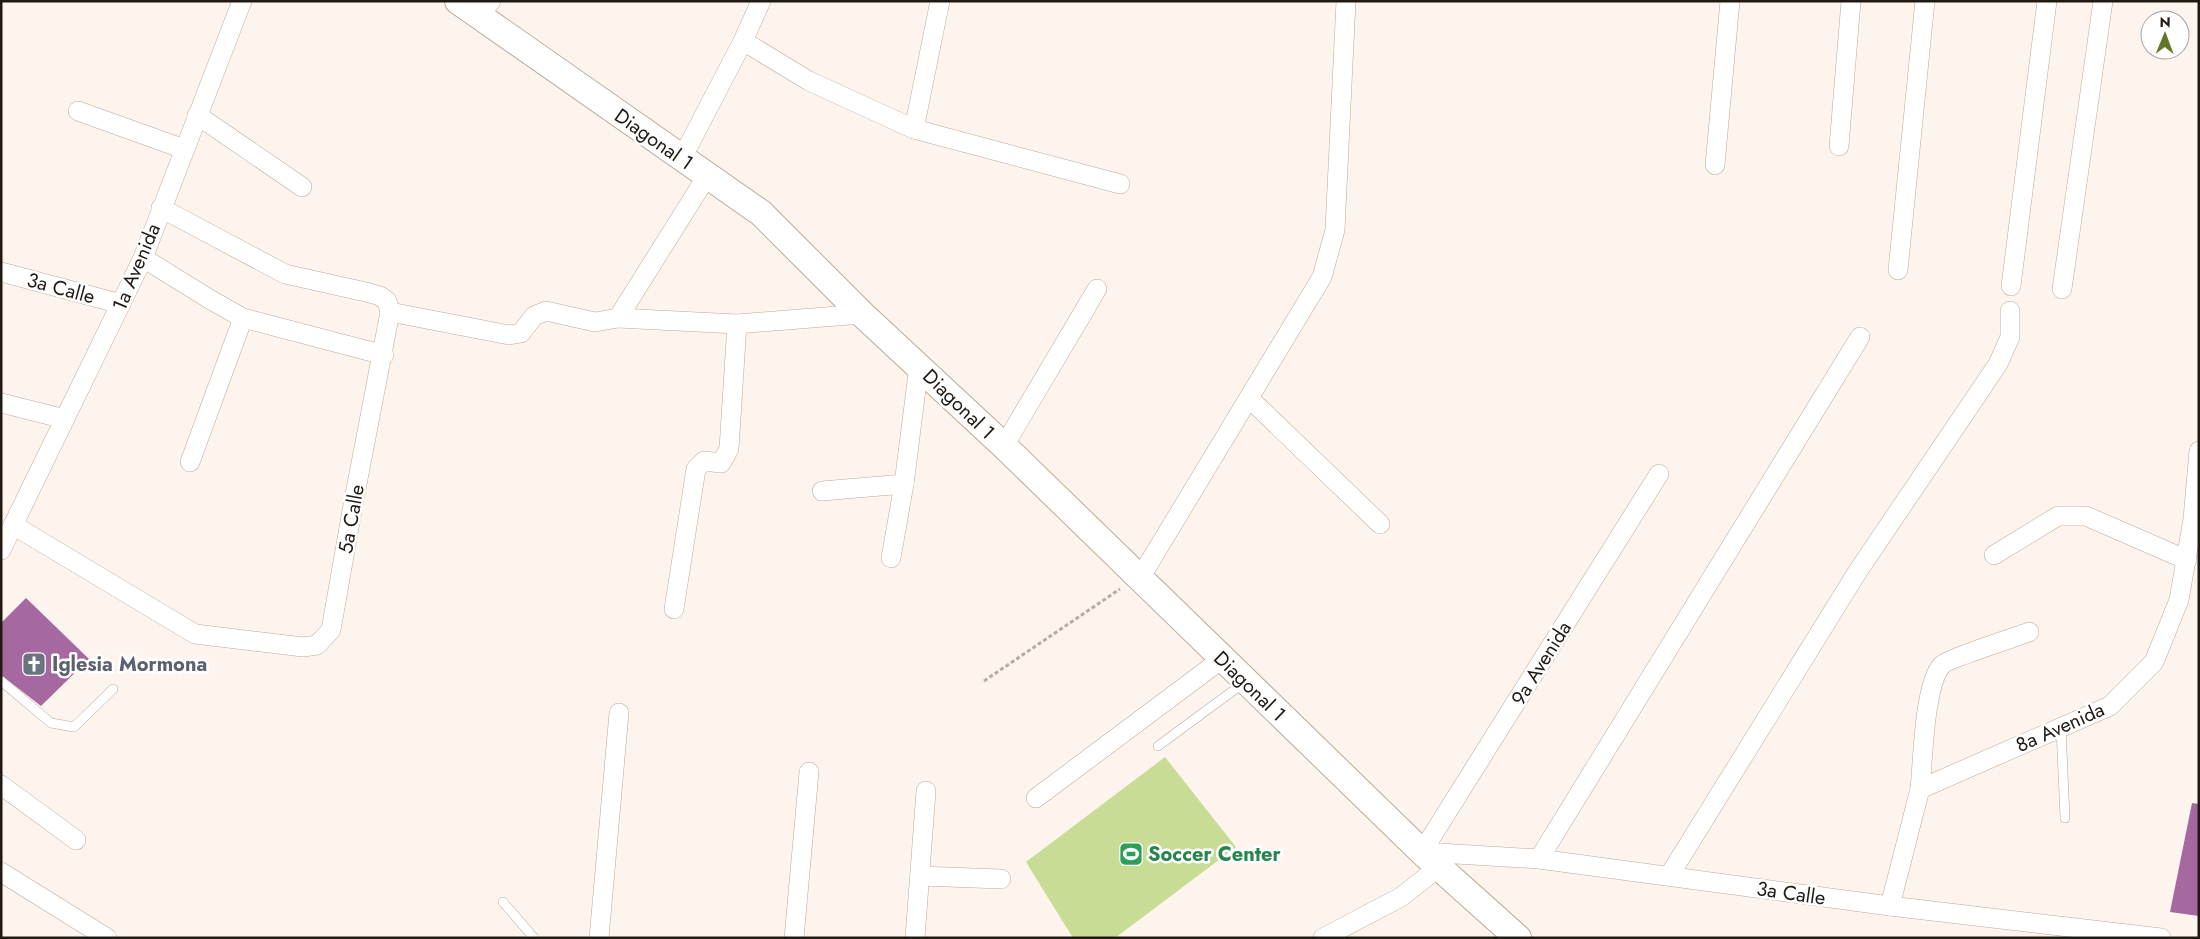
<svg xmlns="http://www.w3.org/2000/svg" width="2200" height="939" font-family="Jost,sans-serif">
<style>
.green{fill:#c9dc95}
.building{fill:#a568a0}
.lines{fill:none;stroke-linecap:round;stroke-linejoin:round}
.lane-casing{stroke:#bdaa98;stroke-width:10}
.street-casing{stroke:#bdaa98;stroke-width:20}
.secondary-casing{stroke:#bdaa98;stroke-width:28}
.path{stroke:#b4aca5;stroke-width:3;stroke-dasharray:4 2.5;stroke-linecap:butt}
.lane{stroke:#fff;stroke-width:9}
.street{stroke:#fff;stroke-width:19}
.secondary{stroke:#fff;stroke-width:26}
.labels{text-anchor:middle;stroke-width:5;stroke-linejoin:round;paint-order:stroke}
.street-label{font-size:20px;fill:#211a13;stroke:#fff}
.worship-label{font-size:20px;font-weight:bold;fill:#5b616d;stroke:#fff;text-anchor:start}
.leisure-label{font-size:20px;font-weight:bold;fill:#27864d;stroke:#fff;text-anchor:start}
</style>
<rect width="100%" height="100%" fill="#fcf4ed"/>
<polygon class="green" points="1165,757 1236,847 1115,938 1073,938 1026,862"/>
<g class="building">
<polygon points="26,598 89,659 41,706 1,675 1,623"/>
<polygon points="2192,803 2199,804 2199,916 2170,912"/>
</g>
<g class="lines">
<g class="lane-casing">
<g id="lane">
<polyline points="1,681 51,723 74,727 113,689"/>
<polyline points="2061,728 2065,818"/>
<polyline points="1158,746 1245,682"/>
<polyline points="503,902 534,938"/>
</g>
</g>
<g class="street-casing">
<g id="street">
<polyline points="479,15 491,1"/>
<polyline points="743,41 809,81 914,129 1120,184"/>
<polyline points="78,111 184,149"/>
<polyline points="197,115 302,187"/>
<polyline points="914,129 940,1"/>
<polyline points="1839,146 1851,1"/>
<polyline points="682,158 743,41 761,1"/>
<polyline points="1715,165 1730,1"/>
<polyline points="143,258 211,300 243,318 384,355"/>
<polyline points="1898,270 1925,1"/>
<polyline points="1,272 121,304"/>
<polyline points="2011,286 2047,1"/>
<polyline points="2062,289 2103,1"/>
<polyline points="390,312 509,335 521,333 534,316 546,311 595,322 618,318 707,176"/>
<polyline points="618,318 737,324 862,314"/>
<polyline points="1249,398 1380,524"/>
<polyline points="1,403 65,419"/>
<polyline points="1004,446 1097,289"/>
<polyline points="190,462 243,318"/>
<polyline points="1659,474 1422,852 1539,859 1890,906 2161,938"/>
<polyline points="822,491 904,484 919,366"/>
<polyline points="13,525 195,634 303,647 317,645 331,630 353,505 390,312 387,301 380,296 370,293 285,274 161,208"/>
<polyline points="1,550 143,258 242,1"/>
<polyline points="1994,555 2058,516 2086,516 2187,560"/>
<polyline points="891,558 904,484"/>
<polyline points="1140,578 1322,277 1335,230 1346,1"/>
<polyline points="674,609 696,469 704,461 721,463 729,449 737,324"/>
<polyline points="1,785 76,840"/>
<path d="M1920 789C1923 761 1924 684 1942 665 1947 659 2016 637 2029 632"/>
<polyline points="1036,798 1222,659"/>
<polyline points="1539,859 1860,337"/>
<polyline points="1,872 107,938"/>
<polyline points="920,876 1001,879"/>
<polyline points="1669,876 1858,571 1998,364 2010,337 2010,311"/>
<polyline points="1890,906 1920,789 2110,706 2154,662 2179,600 2193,519 2199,451"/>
<polyline points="599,938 619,713"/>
<polyline points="794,938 809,772"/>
<polyline points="915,938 926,791"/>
<polyline points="1323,938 1401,897 1439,867"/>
</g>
</g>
<g class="secondary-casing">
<polyline id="secondary" points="458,1 761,213 862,314 1004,446 1422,852 1518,938"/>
</g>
<polyline class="path" points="984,681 1120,589"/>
<use href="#lane" class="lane"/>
<use href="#street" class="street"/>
<use href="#secondary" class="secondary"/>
</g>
<defs>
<g id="church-square" transform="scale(1.25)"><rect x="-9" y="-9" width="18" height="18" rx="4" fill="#6b7280" stroke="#fff"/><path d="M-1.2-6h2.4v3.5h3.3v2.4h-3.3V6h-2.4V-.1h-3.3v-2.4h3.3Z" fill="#fff"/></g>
<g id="stadium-square" transform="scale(1.25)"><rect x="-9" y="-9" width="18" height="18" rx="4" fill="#2e9e5b" stroke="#fff"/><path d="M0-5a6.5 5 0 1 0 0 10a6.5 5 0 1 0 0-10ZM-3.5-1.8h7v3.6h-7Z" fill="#fff"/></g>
</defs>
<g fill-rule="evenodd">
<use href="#church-square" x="34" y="664"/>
<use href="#stadium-square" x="1131" y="854"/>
</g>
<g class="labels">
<g class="street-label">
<text transform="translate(654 139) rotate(35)" y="7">Diagonal 1</text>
<text transform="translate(136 267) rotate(-67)" y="7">1a Avenida</text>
<text transform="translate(61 288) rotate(15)" y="7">3a Calle</text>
<text transform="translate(959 404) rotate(44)" y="7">Diagonal 1</text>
<text transform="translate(351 519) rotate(-80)" y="7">5a Calle</text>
<text transform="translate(1541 663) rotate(-58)" y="7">9a Avenida</text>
<text transform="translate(1250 686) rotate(44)" y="7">Diagonal 1</text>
<text transform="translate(2060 727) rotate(-24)" y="7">8a Avenida</text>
<text transform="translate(1791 893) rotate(8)" y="7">3a Calle</text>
</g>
<g class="worship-label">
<text x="52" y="671">Iglesia Mormona</text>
</g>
<g class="leisure-label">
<text x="1148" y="861">Soccer Center</text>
</g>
</g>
<rect width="2200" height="939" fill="none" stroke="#211a13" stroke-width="5"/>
<g transform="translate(2165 35) rotate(1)"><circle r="24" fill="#ffffff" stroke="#a6a3a1"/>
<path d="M0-4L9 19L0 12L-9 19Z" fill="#617728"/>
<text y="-8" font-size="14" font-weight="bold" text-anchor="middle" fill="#211a13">N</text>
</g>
</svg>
